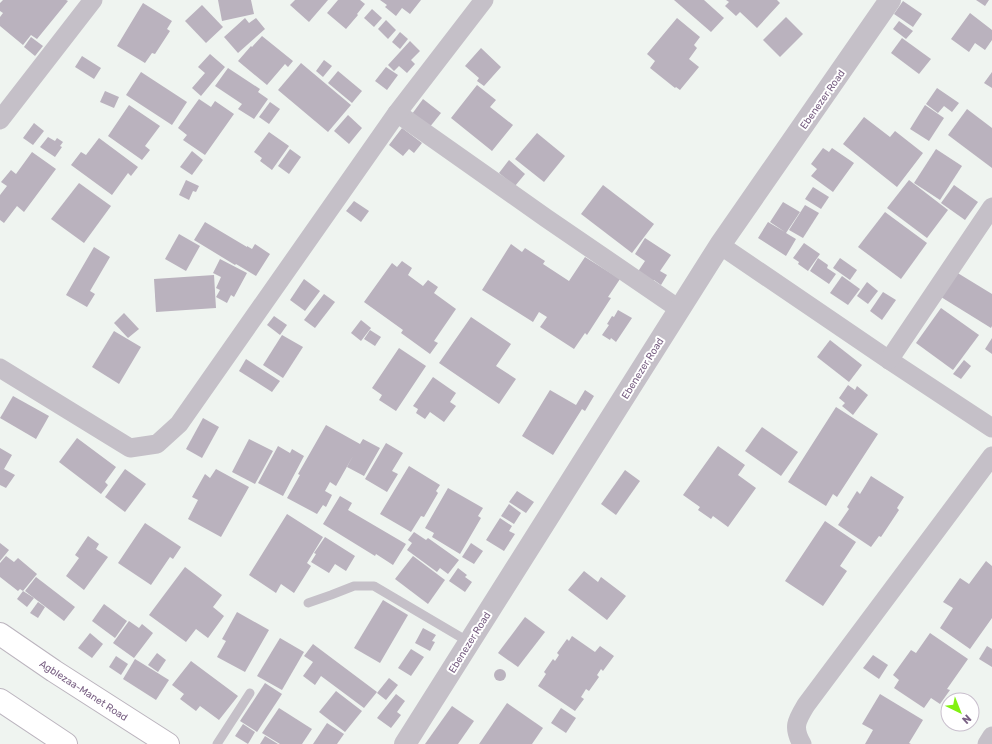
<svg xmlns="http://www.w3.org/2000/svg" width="992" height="744" font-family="Rubik,sans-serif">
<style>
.building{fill:#bab2be}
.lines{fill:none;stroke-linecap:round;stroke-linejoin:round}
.secondary-casing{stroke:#bbb4be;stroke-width:24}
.service{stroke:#c5c0c8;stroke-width:9}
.minor{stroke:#c5c0c8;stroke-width:19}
.tertiary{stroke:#c5c0c8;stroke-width:22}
.secondary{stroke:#fff;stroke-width:22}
.labels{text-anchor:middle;stroke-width:4;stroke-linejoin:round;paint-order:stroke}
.street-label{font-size:10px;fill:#796083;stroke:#fff}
</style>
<rect width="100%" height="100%" fill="#eff4f0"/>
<g class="building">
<polygon points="3,0 66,0 68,1 37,39 31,35 23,45 0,26 0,17 3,13 0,11 0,3"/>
<polygon points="218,0 251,0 254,14 222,21"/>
<polygon points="295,0 328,0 309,22 290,5"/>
<polygon points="338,0 360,0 365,4 357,14 358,15 346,29 327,13"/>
<polygon points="380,0 421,0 410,14 402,8 396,16 385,7 387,5"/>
<polygon points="674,0 704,0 724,18 711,32"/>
<polygon points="726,0 777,0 780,3 757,28 740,12 736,16 725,6 729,2"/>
<polygon points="976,0 989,0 985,6"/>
<polygon points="903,1 922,14 913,27 894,14"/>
<polygon points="143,3 172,21 167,29 170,31 155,54 152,53 145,63 117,46"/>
<polygon points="202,5 223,27 206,43 185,21"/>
<polygon points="372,9 382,18 374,27 364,18"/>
<polygon points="970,13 992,30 992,40 985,50 975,43 969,52 951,39"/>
<polygon points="786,17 803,34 780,57 763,40"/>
<polygon points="245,18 249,23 256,18 265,29 238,53 224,37"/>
<polygon points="677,18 700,37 694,45 697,48 689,59 699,67 680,90 676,87 675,88 650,68 655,61 647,54"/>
<polygon points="386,20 396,30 388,39 378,29"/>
<polygon points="899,21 913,31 906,39 893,29"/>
<polygon points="400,32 408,39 400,49 392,42"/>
<polygon points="262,36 293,61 288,67 285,64 267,85 238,61 251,46 252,47"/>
<polygon points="31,37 43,46 35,56 24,47"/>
<polygon points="902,38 931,59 919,74 891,53"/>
<polygon points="410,41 420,51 411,60 415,64 407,73 399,66 394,71 388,65"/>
<polygon points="481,48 501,67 484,86 477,81 479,78 465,66"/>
<polygon points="210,54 225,67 201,96 192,88 205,73 198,67"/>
<polygon points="82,56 101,68 94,79 75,67"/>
<polygon points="324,60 332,66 323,77 316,71"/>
<polygon points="301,63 351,105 328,132 278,90"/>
<polygon points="386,67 398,75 387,90 375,81"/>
<polygon points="228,68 260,89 258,92 268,99 254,119 238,109 242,104 215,86"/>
<polygon points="338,71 362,91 352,103 328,83"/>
<polygon points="141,72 187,102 172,125 126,95"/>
<polygon points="992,72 992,88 984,83"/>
<polygon points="477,85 496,100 490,107 513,125 492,151 451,118"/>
<polygon points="937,88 959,103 952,112 944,106 938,113 926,104"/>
<polygon points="105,91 119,97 114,108 100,102"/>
<polygon points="199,99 211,107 215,101 234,114 205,155 183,140 187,135 178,128"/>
<polygon points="423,99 441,113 429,128 412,114"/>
<polygon points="270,102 280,109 269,124 259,117"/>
<polygon points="129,105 160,126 145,146 150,150 142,160 108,136"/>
<polygon points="925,105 944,118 929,141 910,129"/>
<polygon points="967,109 992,128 992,168 948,135"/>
<polygon points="348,115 362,128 349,144 334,131"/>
<polygon points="864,117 890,137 895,131 923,153 897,187 843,144"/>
<polygon points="34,123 44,131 33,145 23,138"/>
<polygon points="402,128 422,143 414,153 409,149 403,156 389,145"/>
<polygon points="269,132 289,146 272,170 260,161 262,158 254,152"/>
<polygon points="537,133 565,156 544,182 515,159"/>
<polygon points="48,137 55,141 57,138 63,142 60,146 62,147 55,157 40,147"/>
<polygon points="99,138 138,167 131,176 128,173 112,195 71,165 81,152 86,155"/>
<polygon points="823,148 829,152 832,148 854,163 833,192 811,176 817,169 811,164"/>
<polygon points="290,149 301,157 289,174 278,166"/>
<polygon points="936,149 962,166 940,200 914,183"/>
<polygon points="192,151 203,160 192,175 180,167"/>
<polygon points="32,152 56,169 24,212 17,206 4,223 0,220 0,195 7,186 1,182 11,170 16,174"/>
<polygon points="509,160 525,174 515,186 499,173"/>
<polygon points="186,180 199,186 196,192 193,191 189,200 179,195"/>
<polygon points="909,180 948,210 927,238 887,208"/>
<polygon points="79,183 111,206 84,243 51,219"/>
<polygon points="603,185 654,224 632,253 581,214"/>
<polygon points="954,185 978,202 965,220 941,203"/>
<polygon points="813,187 829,197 821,209 805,199"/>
<polygon points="354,201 369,211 361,222 346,211"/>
<polygon points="783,202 800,212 786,233 796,239 786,256 758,238 768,222 785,232 770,222"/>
<polygon points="805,205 819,213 803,238 789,230"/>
<polygon points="885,212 927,243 901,279 858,247"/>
<polygon points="205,222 247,247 247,246 252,249 255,244 270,254 256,276 236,264 235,265 194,240"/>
<polygon points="179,234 200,246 186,271 165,259"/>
<polygon points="645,238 671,255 660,271 667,275 661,285 654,280 652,282 637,273 645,261 635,254"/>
<polygon points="804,243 820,254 808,271 798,264 799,262 793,258"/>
<polygon points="511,244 522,252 525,248 545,261 543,264 569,281 585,257 620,279 608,297 611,298 587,335 585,333 574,349 540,327 547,317 539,312 533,322 482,290"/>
<polygon points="94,247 110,257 90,291 95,294 87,307 66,295"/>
<polygon points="818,258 828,265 827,268 836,274 829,284 810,271"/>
<polygon points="840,258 857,270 850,280 833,268"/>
<polygon points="220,259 247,273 234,297 231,295 227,303 216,297 220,290 216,288 221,277 213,273"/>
<polygon points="402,261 412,268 408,275 423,286 428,280 438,287 434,293 456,309 434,341 438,343 430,354 401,333 403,330 364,302 392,263 397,267"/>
<polygon points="956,272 992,294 992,326 991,328 941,297"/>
<polygon points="214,275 216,308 156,312 154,279"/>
<polygon points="842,276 860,289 848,305 830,293"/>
<polygon points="304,279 320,291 305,311 290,300"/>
<polygon points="867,282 878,291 868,304 857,296"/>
<polygon points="883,292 896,300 882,320 870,311"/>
<polygon points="324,294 335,302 315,328 304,320"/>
<polygon points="941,308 979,335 953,370 916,343"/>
<polygon points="618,310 632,318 616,342 611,338 610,340 602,335 609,325 607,324 612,316 614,317"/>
<polygon points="124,313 139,329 128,338 114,323"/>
<polygon points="274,316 287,325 280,335 267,325"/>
<polygon points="471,317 511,344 496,366 516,379 499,404 439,363"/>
<polygon points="361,320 371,328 361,341 351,333"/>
<polygon points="370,330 381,337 375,346 364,339"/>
<polygon points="114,331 141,347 119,384 92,367"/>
<polygon points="282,335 303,347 283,378 263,365"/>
<polygon points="992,338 992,354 985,349"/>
<polygon points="830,340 862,365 849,382 817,357"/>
<polygon points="399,348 426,366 396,411 379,400 382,395 372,388"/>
<polygon points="246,359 280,381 272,392 239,371"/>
<polygon points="964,360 971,366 961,379 953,374"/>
<polygon points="433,377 456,393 450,402 456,406 444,422 430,412 425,419 416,413 418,409 413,406"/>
<polygon points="848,385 855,390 857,386 868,395 853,415 842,406 845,403 839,398"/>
<polygon points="550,390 576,405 585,390 594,396 585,411 582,409 553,455 522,436"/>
<polygon points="13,396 49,416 36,439 0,418"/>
<polygon points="836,407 878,434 837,497 833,494 826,506 788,482"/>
<polygon points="203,418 219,427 202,458 186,449"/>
<polygon points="326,425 360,444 363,439 380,448 364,476 347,467 353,456 336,486 330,482 325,491 332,495 326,507 323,505 317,514 287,498 300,475 298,474"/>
<polygon points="762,427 798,452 781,476 745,451"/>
<polygon points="77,438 116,467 105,482 108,485 101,494 59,462"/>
<polygon points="249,439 273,451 255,484 232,472"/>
<polygon points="386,443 403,453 392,471 398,474 387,492 365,479"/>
<polygon points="278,446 290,453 292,449 304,456 283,496 258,483"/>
<polygon points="718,446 745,465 738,475 756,488 728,527 713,516 711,519 698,510 700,507 683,495"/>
<polygon points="0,448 12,455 4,469 15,475 6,488 0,485"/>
<polygon points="409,466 440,485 436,491 438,493 424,517 421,516 411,532 380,514"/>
<polygon points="125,469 146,484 125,512 105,497"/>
<polygon points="216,469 249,487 221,537 188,519 198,500 192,497 205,474 210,478"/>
<polygon points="625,470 640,481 616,515 601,504"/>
<polygon points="871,476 904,497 897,508 899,510 881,537 879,536 871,547 838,525 849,509 847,507 857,491 860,494"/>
<polygon points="448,488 483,508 478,516 481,518 460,554 432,537 434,533 425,528"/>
<polygon points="517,491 534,502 526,513 509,502"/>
<polygon points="340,496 352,503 348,510 406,544 393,565 376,554 375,556 323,524"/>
<polygon points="509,504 521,513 514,524 501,516"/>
<polygon points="287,514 323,537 307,563 311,566 294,593 281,584 276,593 249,575"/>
<polygon points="500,518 512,526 509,531 515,534 504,551 486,540"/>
<polygon points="825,521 856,542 840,566 847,571 823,606 785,581"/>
<polygon points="145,523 181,547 173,559 170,557 151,585 118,563"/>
<polygon points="414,532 426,540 428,538 459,560 448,574 440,568 437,572 407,550 412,543 408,540"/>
<polygon points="88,536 99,544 96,549 108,557 84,590 66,576 79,558 75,555"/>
<polygon points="325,537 355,556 346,571 335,564 329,573 311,562 316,554 314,553"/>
<polygon points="0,543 9,550 0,561"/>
<polygon points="471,543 483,551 474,564 462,557"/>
<polygon points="6,556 14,562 18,558 37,574 23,591 34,598 27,607 17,599 23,591 20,589 18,591 0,577 0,563"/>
<polygon points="413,556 445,580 428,604 395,579"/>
<polygon points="986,561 992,566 992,618 970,649 940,628 953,608 943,602 960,578 969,584"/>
<polygon points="185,567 222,595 213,607 224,616 208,638 196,629 186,642 149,615"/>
<polygon points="458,568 467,575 465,577 472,582 465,592 449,581"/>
<polygon points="584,571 598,582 601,577 626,596 607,620 568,590"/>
<polygon points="36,577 75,607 64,621 25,591"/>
<polygon points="383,600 408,615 380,663 354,648"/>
<polygon points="38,602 45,607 38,618 30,613"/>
<polygon points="104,604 127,621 115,638 92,621"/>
<polygon points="237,612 269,630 245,672 217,657 226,641 222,639"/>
<polygon points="525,617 545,632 518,667 498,653"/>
<polygon points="129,621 139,628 142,624 153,633 134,658 113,643"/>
<polygon points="423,628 436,635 432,641 435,642 430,651 415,643"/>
<polygon points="90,633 103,644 92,658 78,648"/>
<polygon points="930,633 968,659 947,689 950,690 940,704 931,698 924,708 894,688 899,680 893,675 911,650 916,653"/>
<polygon points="572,636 595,652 600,646 614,656 603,671 601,669 597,675 599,677 589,691 586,689 581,697 584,699 575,711 538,686 546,674 544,672 553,659 555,661 559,655 557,653 567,639 569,641"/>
<polygon points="280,638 304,652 282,690 257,676"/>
<polygon points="313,644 377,692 364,708 321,676 315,685 303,676 313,662 304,656"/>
<polygon points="987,646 992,649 992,667 979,659"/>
<polygon points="411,649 424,657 411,676 398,668"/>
<polygon points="157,653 166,660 158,672 148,665"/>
<polygon points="873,655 888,665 879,679 863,668"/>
<polygon points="116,656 128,664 121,675 109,667"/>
<polygon points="135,659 169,680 156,700 123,679"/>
<polygon points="191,661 238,696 219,720 200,706 196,711 180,699 184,694 172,685"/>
<circle cx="500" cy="675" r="6"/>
<polygon points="389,678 398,685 386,700 377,693"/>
<polygon points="265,683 282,694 257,732 240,721"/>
<polygon points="336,691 362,711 345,732 319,712"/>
<polygon points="396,694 405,701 397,712 401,715 391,728 377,718"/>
<polygon points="880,694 923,720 909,743 911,744 865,744 873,730 862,724"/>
<polygon points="507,703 543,728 532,744 479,744"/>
<polygon points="452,706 474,721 458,744 425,744"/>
<polygon points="279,708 312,729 302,744 280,744 262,733"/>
<polygon points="561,708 576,718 566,733 551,723"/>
<polygon points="327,723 344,734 337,744 313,744"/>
<polygon points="243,724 255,732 248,744 235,736"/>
<polygon points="265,736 278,744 260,744"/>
</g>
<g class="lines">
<g class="secondary-casing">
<g id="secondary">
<polyline points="0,634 54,671 168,744"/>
<polyline points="0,700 66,744"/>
</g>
</g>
<g class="service">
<polyline points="308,603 331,595 354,586 374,586 469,642"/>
<polyline points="217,744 250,693"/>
</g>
<g class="minor">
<polyline points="397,113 546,218 679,309"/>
<polyline points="0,120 93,0"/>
<polyline points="720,245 889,360 992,428"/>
<polyline points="889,360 992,207"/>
<polyline points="0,368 130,448 157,444 179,424 397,113 484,0"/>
<path d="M802 744C792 727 797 720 806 705L992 456"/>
<polyline points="987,744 992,736"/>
</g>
<polyline class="tertiary" points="405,744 720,245 890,0"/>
<use href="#secondary" class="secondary"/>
</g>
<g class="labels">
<g class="street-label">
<text transform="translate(822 99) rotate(-55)" y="4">Ebenezer Road</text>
<text transform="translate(642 368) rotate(-58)" y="4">Ebenezer Road</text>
<text transform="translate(469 642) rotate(-58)" y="4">Ebenezer Road</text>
<text transform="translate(84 690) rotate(33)" y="4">Agblezaa-Manet Road</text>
</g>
</g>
<g transform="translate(960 712) rotate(137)"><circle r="19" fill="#ffffff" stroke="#c9bfcd"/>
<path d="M0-3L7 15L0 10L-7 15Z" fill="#82f112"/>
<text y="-6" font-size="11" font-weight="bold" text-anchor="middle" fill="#796083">N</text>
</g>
</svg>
